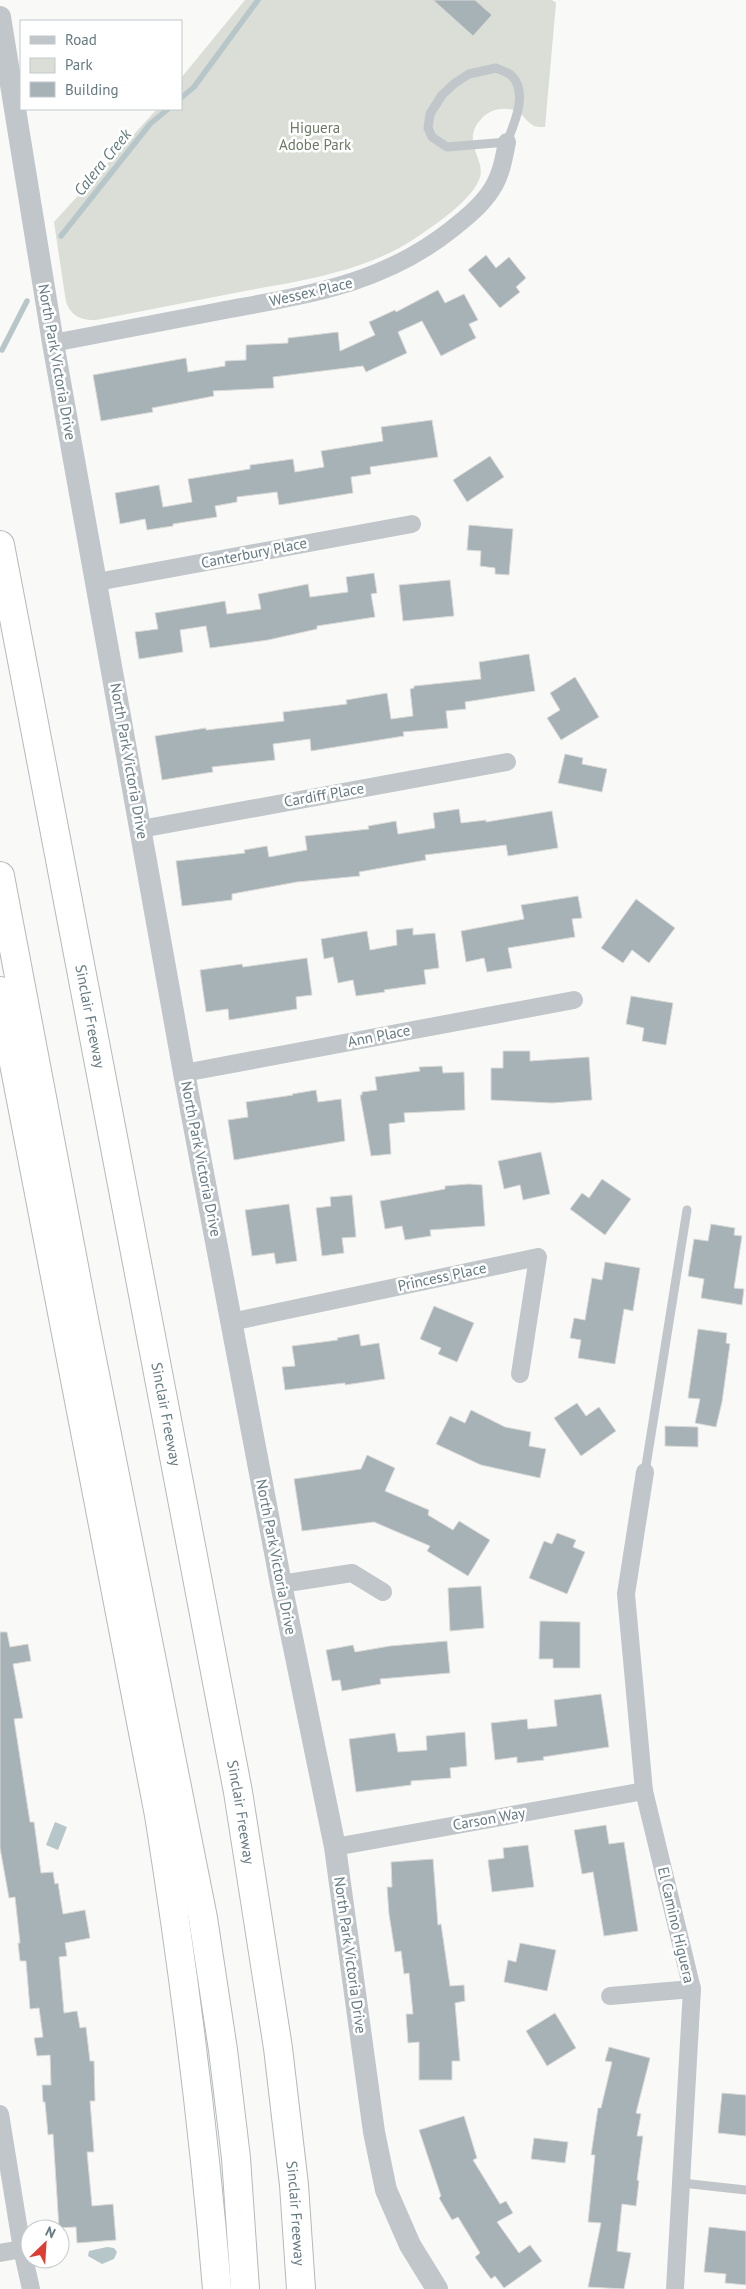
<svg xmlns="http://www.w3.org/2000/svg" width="746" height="2289" font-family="'PT Sans',sans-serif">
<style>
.green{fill:#daded6}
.water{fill:#b7c6c8}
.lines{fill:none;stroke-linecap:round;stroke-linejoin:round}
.stream{stroke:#b7c6c8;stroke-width:5.5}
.building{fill:#a7b2b6;stroke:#dbdbd9}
.motorway-casing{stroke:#b4b9bc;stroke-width:30}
.service{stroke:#c0c6c9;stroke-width:9}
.minor{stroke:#c0c6c9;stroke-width:18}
.tertiary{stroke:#c0c6c9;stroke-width:22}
.motorway{stroke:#fff;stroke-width:28}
.labels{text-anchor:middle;stroke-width:5;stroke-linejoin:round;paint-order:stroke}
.park-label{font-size:15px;fill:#6b7964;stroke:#fff}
.street-label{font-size:15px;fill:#657981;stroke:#fff}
.water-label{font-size:16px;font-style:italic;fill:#60787b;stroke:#fff}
</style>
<rect width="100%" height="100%" fill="#f9f9f7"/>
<path class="green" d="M245 0H552L556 3 545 127C542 127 536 127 534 126 523 120 523 109 506 109 497 108 488 112 482 118 458 143 490 160 478 182 469 201 438 223 420 235 369 271 305 280 245 291 195 301 146 310 96 320 82 321 71 316 66 302L54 222 157 109H181V78Z"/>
<g class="water">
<polygon points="55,1822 67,1827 58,1850 46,1845"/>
<polygon points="107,2247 114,2248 117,2252 114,2259 102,2264 88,2256 89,2251"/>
</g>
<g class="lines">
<g class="stream">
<polyline points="181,98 194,87 258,0"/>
<polyline points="61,236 150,124 168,109"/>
<polyline points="2,350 27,301"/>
</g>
</g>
<g class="building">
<polygon points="433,0 475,0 492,15 473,36"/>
<polygon points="486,255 496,268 509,257 526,278 516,287 520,292 500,308 468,270"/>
<polygon points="438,290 445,303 464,294 478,320 469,324 476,338 441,356 422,321 398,332 407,353 366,372 363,366 273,377 274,388 213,391 214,396 152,408 153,412 101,421 93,375 186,358 188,372 225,366 225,361 246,360 246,345 288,343 288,338 338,332 340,351 375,335 369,322 395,310 396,312"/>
<polygon points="432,420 438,457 370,467 371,474 351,477 353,493 279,505 277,492 237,497 237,502 215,506 217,517 173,524 173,526 147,530 145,519 120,524 115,493 159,485 163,507 192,502 188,479 250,469 250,465 293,459 295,472 324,467 321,451 383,441 381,427"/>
<polygon points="490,456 504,477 467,502 453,480"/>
<polygon points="469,525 513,529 509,575 495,574 495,568 480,566 481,551 467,550"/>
<polygon points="374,573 377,593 371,594 375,617 317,626 317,629 268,640 210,648 206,626 180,630 183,652 139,659 135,632 158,629 155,613 225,601 227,614 261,609 258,594 308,584 310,597 348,592 346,577"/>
<polygon points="450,580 454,616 403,621 399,585"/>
<polygon points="529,654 535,691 465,702 466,709 446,711 448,728 403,732 404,736 311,751 310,739 273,744 275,760 212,767 213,772 162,780 155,736 206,728 206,730 284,721 283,712 347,704 346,700 387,693 391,719 413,716 410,689 414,688 414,686 481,679 479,662"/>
<polygon points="575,677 599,717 561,740 547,718 560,710 550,693"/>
<polygon points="565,754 583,758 582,764 607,769 602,792 558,783"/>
<polygon points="459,809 461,823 486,820 486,822 552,811 558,848 508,856 506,845 425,855 426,860 359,872 360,876 297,882 232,894 232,900 182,906 176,861 245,853 244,850 267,846 269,857 307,850 305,836 369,829 368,826 396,821 398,834 435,828 433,813"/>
<polygon points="578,896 582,918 572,919 575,937 508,948 512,968 487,972 484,958 466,962 461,931 524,919 521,905"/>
<polygon points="636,899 675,928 649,963 632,950 623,963 601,948"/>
<polygon points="413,928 413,935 435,933 439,968 424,970 426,984 384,990 385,992 356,996 353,980 338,983 333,957 324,959 321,939 367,931 370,950 397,945 396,930"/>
<polygon points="307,958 312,995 296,997 297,1009 229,1020 228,1009 206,1012 200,970 242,964 243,967"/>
<polygon points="631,996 673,1003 666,1045 642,1041 644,1028 626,1024"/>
<polygon points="503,1051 530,1051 530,1061 589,1057 592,1100 552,1103 491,1100 491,1068 503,1068"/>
<polygon points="442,1066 443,1073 464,1072 465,1110 404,1113 405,1122 389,1124 391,1154 371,1156 360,1095 362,1095 362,1092 377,1090 375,1077 420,1071 419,1067"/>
<polygon points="316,1090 318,1102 341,1099 345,1141 234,1160 228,1120 248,1117 246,1102 293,1095 292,1094"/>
<polygon points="541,1152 550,1194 523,1200 520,1185 504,1189 498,1161"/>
<polygon points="602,1179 631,1199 605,1235 570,1209 582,1193 589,1198"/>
<polygon points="469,1184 482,1185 485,1226 430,1230 431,1236 405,1240 402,1226 385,1229 380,1201 445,1189 445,1186"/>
<polygon points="352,1195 356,1237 342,1238 344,1253 322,1256 316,1208 331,1206 330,1197"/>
<polygon points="289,1204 297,1261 276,1264 274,1253 252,1256 245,1210"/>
<polygon points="711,1224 735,1228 734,1235 742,1236 734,1288 744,1289 742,1305 701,1298 704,1279 688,1276 694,1239 708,1241"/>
<polygon points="605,1262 640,1268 633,1311 624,1309 615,1364 578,1358 581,1340 570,1338 574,1318 585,1320 592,1278 602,1280"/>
<polygon points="434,1306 474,1323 457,1362 438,1354 441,1348 420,1339"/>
<polygon points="698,1329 727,1333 726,1343 730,1344 722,1402 716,1427 695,1423 700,1399 688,1398"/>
<polygon points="359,1334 361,1346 379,1343 385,1379 345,1385 345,1383 285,1390 282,1367 295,1366 292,1346 338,1340 337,1338"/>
<polygon points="577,1403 586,1416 599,1407 616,1431 581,1456 554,1418"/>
<polygon points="471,1410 505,1427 531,1432 529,1446 546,1449 540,1478 481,1465 436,1444 450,1416 465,1423"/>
<polygon points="665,1426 698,1427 698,1447 665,1446"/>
<polygon points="367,1455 395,1468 385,1491 429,1510 428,1515 453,1530 459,1521 490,1540 468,1576 427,1551 430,1546 374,1522 302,1531 294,1479 361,1469"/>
<polygon points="557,1533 576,1540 573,1547 585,1552 567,1594 529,1578 544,1541 552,1544"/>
<polygon points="481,1586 484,1628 450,1631 448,1588"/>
<polygon points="540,1621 580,1622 580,1668 553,1668 553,1659 539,1659"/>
<polygon points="0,1632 7,1632 10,1647 28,1644 31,1661 13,1664 23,1718 14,1719 30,1822 34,1822 41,1873 53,1872 55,1884 58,1883 63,1914 85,1910 90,1938 65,1943 67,1956 59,1957 64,2013 77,2011 80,2028 86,2027 90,2061 94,2061 95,2101 90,2101 94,2152 87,2152 92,2206 113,2204 116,2240 77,2243 76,2227 59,2228 53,2134 48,2135 45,2102 43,2102 42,2085 51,2085 50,2055 37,2056 34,2038 43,2037 39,2008 30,2009 26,1961 20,1961 18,1943 20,1943 15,1897 9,1898 0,1848"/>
<polygon points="447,1641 450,1673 380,1679 381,1684 342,1691 340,1680 332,1681 326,1650 353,1645 355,1652 390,1646"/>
<polygon points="601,1694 609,1747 543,1757 544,1760 517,1763 517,1757 495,1760 491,1723 527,1719 528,1729 557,1726 554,1700"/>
<polygon points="465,1732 467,1766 450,1768 451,1778 411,1781 411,1785 356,1792 349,1739 395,1733 398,1752 427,1750 426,1736"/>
<polygon points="606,1825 609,1844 624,1842 638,1931 604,1936 593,1872 582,1874 574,1830"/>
<polygon points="528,1845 534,1887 492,1892 488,1860 504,1858 503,1848"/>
<polygon points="433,1859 438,1925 441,1924 450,1986 464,1985 465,2001 455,2003 460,2061 452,2061 452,2080 419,2080 419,2042 408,2043 406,2014 413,2014 409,1973 404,1974 401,1951 395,1952 389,1914 387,1887 392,1887 391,1862"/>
<polygon points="520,1943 556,1950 547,1991 504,1982 508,1960 516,1962"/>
<polygon points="555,2013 576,2048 547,2066 526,2031"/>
<polygon points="609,2047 650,2058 636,2113 641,2114 637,2136 643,2136 637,2180 639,2181 636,2206 622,2204 617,2251 631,2253 624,2289 588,2287 601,2223 588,2222 595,2155 591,2155 598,2108 601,2108 612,2062 605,2061"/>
<polygon points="722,2093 746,2095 746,2136 718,2133"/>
<polygon points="464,2116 477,2158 473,2160 500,2204 506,2201 513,2213 497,2222 519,2253 530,2245 542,2261 504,2288 495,2276 491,2279 475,2257 480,2253 458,2217 452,2220 439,2198 441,2196 419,2130"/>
<polygon points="534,2138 568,2142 565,2163 531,2159"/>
<polygon points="709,2227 746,2231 746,2285 725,2283 726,2274 704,2272"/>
</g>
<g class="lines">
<g class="motorway-casing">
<g id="motorway">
<path id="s1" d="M0 545 238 1792 278 2048 294 2185 301 2289"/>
<polyline points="0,876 85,1324 203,1918 223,2050 236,2158 245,2289"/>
<path d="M0 991 159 1815C184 1973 204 2130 217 2289"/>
</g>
</g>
<g class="service">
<path d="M496 68C501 70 507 72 511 75 529 92 514 124 507 142L447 147 432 137 428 128 430 114 442 95 455 83 469 74Z"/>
<polyline points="645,1472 687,1210"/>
<polyline points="682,2183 746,2190"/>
</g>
<g class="minor">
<path d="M53 343C108 332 164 322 220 311 305 295 382 285 452 229 467 217 482 205 492 189 501 175 504 158 507 142"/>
<polyline points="97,582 412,524"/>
<polyline points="141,829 507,762"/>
<polyline points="184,1073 574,1000"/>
<polyline points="231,1322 538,1257 520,1374"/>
<polyline points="645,1472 626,1594 644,1791 692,1989 675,2289"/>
<polyline points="281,1584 352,1573 383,1592"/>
<polyline points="335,1847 644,1791"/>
<polyline points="610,1996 692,1989"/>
<polyline points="0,2114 22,2249 31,2289"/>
<polyline points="0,2253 22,2249"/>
</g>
<polyline class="tertiary" points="0,17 53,343 184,1073 281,1584 335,1847 374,2132 386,2190 410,2245 437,2289"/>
<use href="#motorway" class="motorway"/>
</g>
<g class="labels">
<g class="park-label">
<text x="315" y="133">Higuera<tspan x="315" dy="17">Adobe Park</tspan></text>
</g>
<g class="street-label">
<text transform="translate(311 292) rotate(-13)" y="5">Wessex Place</text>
<text transform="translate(57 362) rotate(80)" y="5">North Park Victoria Drive</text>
<text transform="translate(254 553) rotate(-11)" y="5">Canterbury Place</text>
<text transform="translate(129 761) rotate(80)" y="5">North Park Victoria Drive</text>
<text transform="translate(324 795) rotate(-10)" y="5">Cardiff Place</text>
<text dy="5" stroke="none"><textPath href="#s1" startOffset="480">Sinclair Freeway</textPath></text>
<text transform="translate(379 1036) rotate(-11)" y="5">Ann Place</text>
<text transform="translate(201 1159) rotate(79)" y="5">North Park Victoria Drive</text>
<text transform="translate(442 1277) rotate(-12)" y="5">Princess Place</text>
<text dy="5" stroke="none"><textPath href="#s1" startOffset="885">Sinclair Freeway</textPath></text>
<text transform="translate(276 1557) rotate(79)" y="5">North Park Victoria Drive</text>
<text dy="5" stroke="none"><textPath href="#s1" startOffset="1290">Sinclair Freeway</textPath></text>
<text transform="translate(489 1819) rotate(-10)" y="5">Carson Way</text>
<text transform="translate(676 1925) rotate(77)" y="5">El Camino Higuera</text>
<text transform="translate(350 1955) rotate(82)" y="5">North Park Victoria Drive</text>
<text dy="5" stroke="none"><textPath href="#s1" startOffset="1695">Sinclair Freeway</textPath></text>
</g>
<g class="water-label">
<text transform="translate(102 162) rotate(-51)" y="6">Calera Creek</text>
</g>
</g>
<rect x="20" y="20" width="162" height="90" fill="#ffffff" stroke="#c1c9cd"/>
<rect x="30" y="36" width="25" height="8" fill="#c0c6c9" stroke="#c1c9cd"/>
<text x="65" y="45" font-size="15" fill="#657981">Road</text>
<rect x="30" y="58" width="25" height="15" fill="#daded6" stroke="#c1c9cd"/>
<text x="65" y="70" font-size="15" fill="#657981">Park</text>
<rect x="30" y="82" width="25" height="15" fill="#a7b2b6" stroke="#c1c9cd"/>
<text x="65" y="95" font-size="15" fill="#657981">Building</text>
<g transform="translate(45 2244) rotate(25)"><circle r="24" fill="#ffffff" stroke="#c1c9cd"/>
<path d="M0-4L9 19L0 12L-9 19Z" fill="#dc3e33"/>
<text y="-8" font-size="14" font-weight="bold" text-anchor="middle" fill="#657981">N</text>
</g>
</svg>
